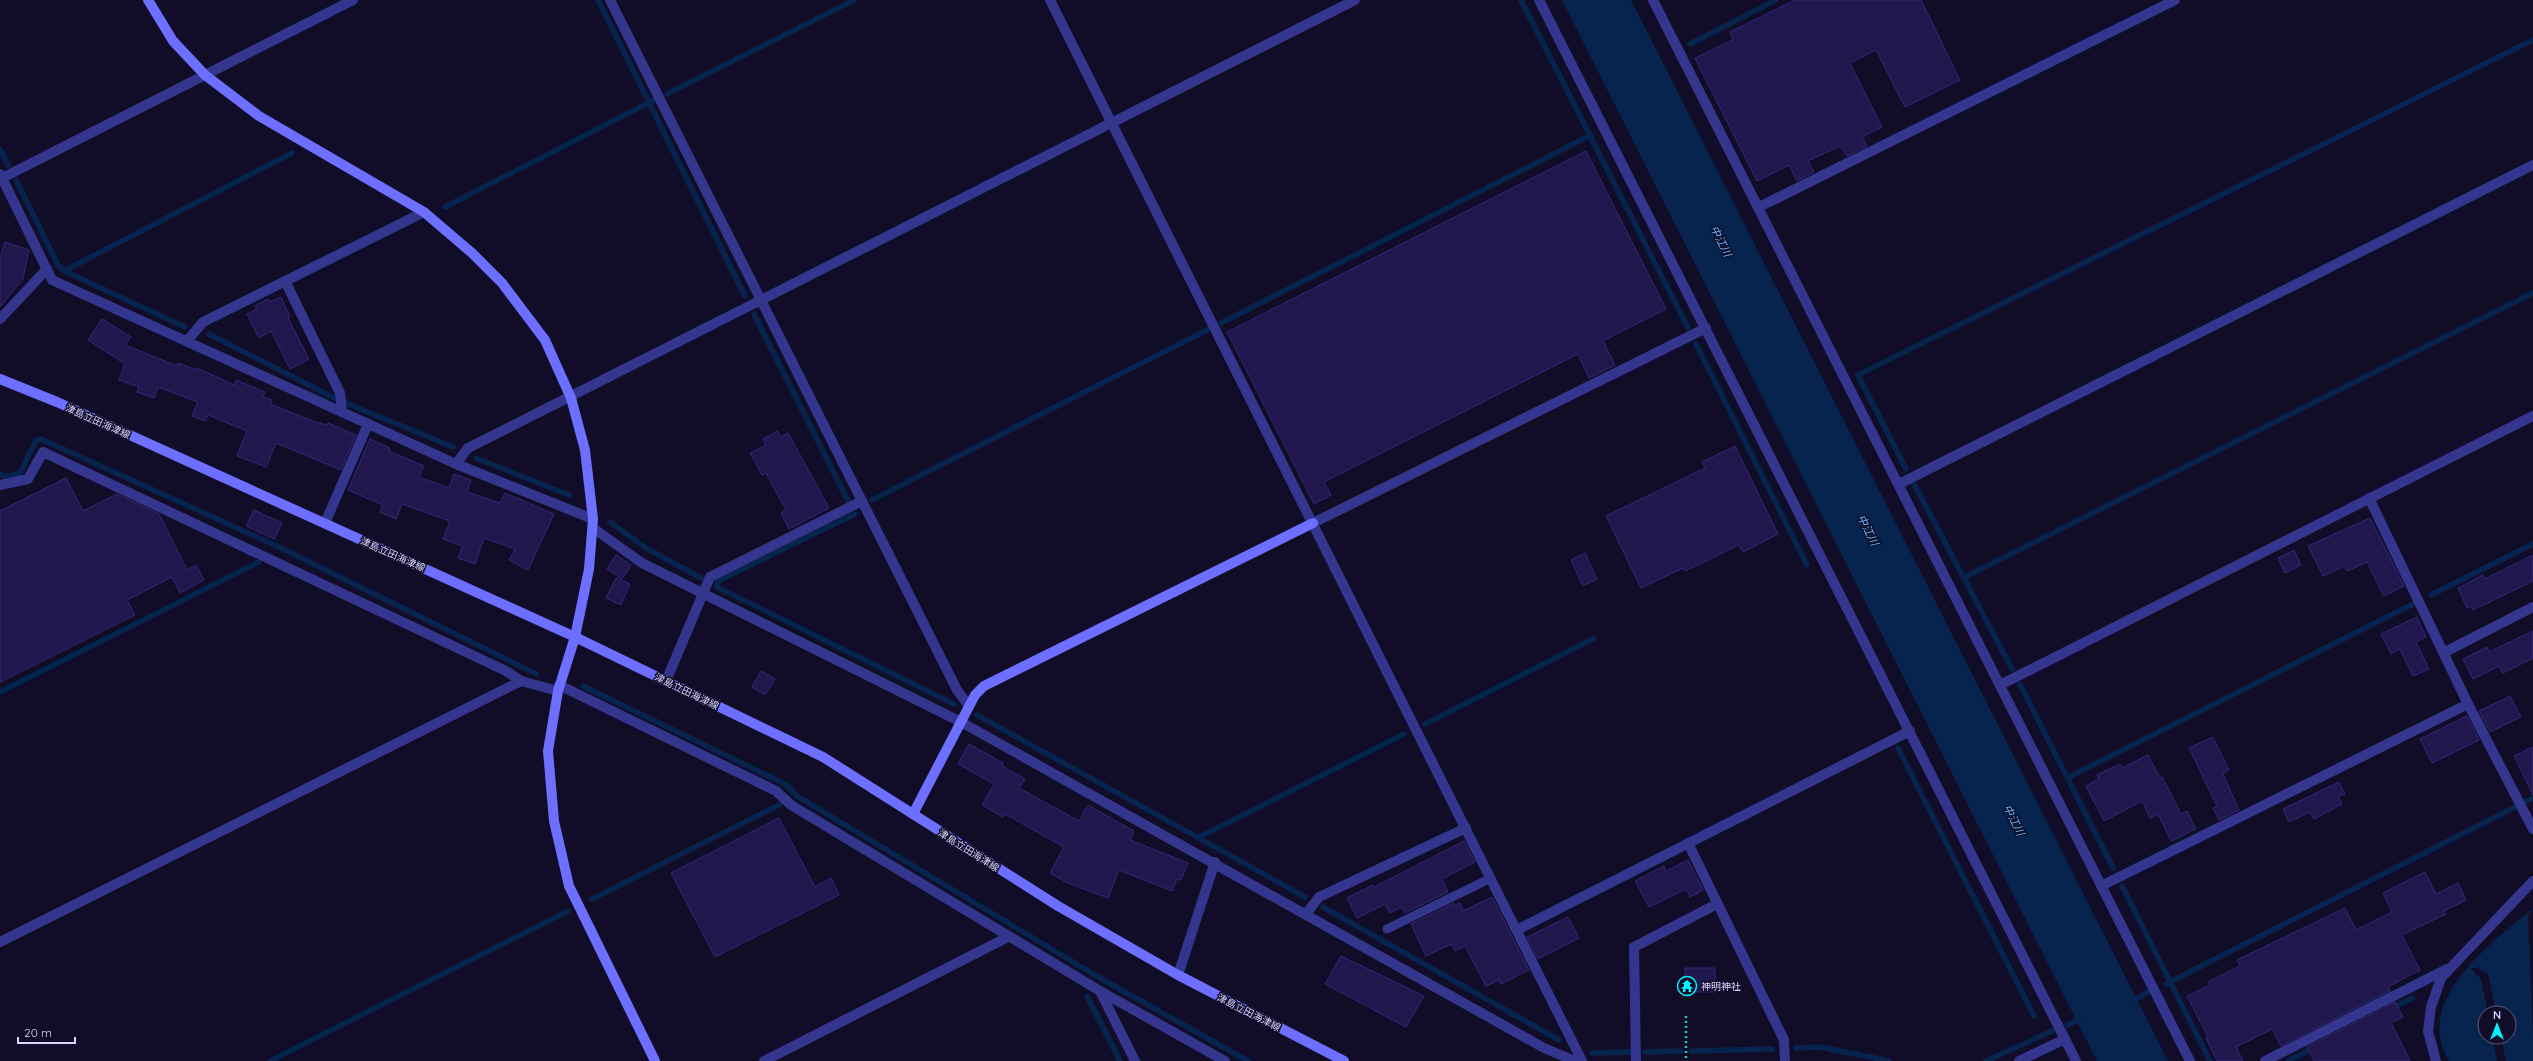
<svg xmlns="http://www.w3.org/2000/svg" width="2533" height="1061" font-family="Quicksand,'Noto Sans JP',sans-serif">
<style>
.water{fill:#07244e;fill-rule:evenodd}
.pier{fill:#110d29}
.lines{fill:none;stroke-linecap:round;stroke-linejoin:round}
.stream{stroke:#07244e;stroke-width:5.5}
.building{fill:#20184c;stroke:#34277a}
.path{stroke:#24c5b4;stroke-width:2.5;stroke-dasharray:2 3;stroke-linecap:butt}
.lane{stroke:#34358c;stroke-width:9}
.street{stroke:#34358c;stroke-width:10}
.secondary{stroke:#6c6fff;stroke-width:10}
.labels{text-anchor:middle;stroke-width:3;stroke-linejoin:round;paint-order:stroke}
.street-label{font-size:10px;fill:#d8d5ff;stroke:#110d29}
.poi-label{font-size:10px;fill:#d8d5ff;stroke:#110d29;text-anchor:start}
.water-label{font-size:11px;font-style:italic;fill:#63beff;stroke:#110d29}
</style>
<rect width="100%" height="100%" fill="#110d29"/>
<g class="water">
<polygon points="1562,0 1631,0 2168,1061 2097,1061"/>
<path d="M2533 908V1061H2449C2412 999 2492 943 2533 908ZM2485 1013H2509V1037H2485Z"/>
</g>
<g class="pier">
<polygon points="2533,909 2533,1034 2528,915"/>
<polygon points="2470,968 2478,968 2488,974 2496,1013 2488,1013 2481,979"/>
<polygon points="2492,1037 2501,1037 2506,1061 2497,1061"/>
</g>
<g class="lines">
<g class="stream">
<polyline points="598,0 745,296"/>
<polyline points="1521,0 1688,328"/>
<polyline points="1690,44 1776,0"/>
<polyline points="667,94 854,0"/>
<polyline points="0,149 8,165"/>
<polyline points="16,180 58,265 64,271 185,327"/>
<polyline points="445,207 654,100"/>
<polyline points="64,271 292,153"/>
<polyline points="754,314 848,501"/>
<polyline points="1221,323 1591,135"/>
<polyline points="209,334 334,398"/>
<polyline points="1696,344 1807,565"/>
<polyline points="346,403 453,447"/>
<polyline points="476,458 569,495"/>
<polyline points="1906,469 1858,375 2533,40"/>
<polyline points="0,474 6,477 20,473 36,440 41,439 281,548 536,674"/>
<polyline points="1914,484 2012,669"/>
<polyline points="872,500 1207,330"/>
<polyline points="855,514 718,581 717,587 954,704"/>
<polyline points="610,522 646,548 701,578"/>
<polyline points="1963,578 2533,293"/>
<polyline points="2431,595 2533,544"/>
<polyline points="2020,684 2113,868"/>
<polyline points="583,686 785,784 797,796 1093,974 1248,1061"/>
<polyline points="0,692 259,562"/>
<polyline points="977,715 1305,897"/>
<polyline points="1425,724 1593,639"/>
<polyline points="1898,748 2034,1016"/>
<polyline points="2067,778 2413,604"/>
<polyline points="1199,837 1404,734"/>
<polyline points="2122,886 2210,1061"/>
<polyline points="592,899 779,805"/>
<polyline points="1323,907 1559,1040"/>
<polyline points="2166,984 2533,798"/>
<polyline points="1087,996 1120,1061"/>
<polyline points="2131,1002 2148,992"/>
<polyline points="2391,1009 2412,998"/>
<polyline points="2067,1025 2083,1018"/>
<polyline points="1796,1048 1820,1047 1889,1061"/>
<polyline points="1691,1051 1772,1049"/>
<polyline points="1645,1052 1681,1051"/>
<polyline points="1592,1053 1630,1052"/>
<polyline points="270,1061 568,911"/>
<polyline points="1986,1061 2052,1031"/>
<polyline points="2288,1061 2316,1047"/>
</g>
</g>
<g class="building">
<polygon points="1795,0 1921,0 1960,80 1905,107 1876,50 1850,63 1882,127 1862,137 1867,146 1847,156 1840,146 1808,161 1814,172 1797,181 1789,165 1757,181 1695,58 1733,40 1730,32"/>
<polygon points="1586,151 1666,309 1603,341 1615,365 1589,378 1578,354 1324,482 1331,495 1314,504 1227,332"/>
<polygon points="5,242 29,250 23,279 0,307 0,258"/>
<polygon points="281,297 290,317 288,318 309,359 290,369 271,331 259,338 247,314 257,309 255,306 268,299 270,302"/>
<polygon points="102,319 131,337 125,345 177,366 178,363 196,370 197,368 234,385 236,380 265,392 263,397 272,400 270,404 315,422 327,425 328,423 356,435 341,470 276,443 266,467 237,456 247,431 208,415 205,421 192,416 198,402 158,387 154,398 137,392 139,387 119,380 125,364 88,340"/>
<polygon points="777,431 781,437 788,433 829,508 789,529 781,513 786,510 766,473 762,475 750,453 766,445 763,439"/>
<polygon points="370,439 390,448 389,451 424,466 419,477 449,488 454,474 471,480 467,492 500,503 505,493 554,514 528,570 509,560 515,549 484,538 475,564 458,558 463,546 443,539 450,521 402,504 396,519 380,512 383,505 348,490"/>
<polygon points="1735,446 1778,534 1743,552 1739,545 1685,571 1683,568 1641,588 1606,516 1705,468 1702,462"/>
<polygon points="66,478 83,511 117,494 159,514 187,570 196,565 204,580 180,593 172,577 127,600 135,615 0,682 0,511"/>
<polygon points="254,510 282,523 274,539 246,526"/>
<polygon points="2370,518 2404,586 2384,596 2367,562 2347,571 2344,566 2323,576 2308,546"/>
<polygon points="2294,550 2301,565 2285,573 2278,558"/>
<polygon points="1585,553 1597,579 1583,586 1571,560"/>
<polygon points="616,555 631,565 622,579 607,569"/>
<polygon points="2533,555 2533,581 2473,610 2471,606 2467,608 2458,588 2483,575 2485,579"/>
<polygon points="616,578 630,584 621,605 606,598"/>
<polygon points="2417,617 2426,637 2416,642 2429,669 2413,676 2400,649 2391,654 2381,634"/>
<polygon points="2533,631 2533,658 2503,673 2499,666 2473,679 2463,659 2487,647 2489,652"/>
<polygon points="761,671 775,679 765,695 752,687"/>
<polygon points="2510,696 2521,717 2490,732 2479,711"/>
<polygon points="2467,716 2479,740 2432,763 2420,739"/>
<polygon points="2213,737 2229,770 2223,774 2239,810 2219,820 2213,808 2217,806 2189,748"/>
<polygon points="969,744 1003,763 1002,766 1025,779 1019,788 1079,821 1088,805 1134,831 1130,840 1188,863 1181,880 1177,879 1172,891 1119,870 1108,898 1068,883 1050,873 1064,847 1005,814 1003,817 982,805 994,784 958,764"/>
<polygon points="2533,747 2533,795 2514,756"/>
<polygon points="2148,755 2160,778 2162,777 2181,814 2187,811 2196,829 2171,841 2158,814 2150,818 2142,801 2104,821 2086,786 2099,779 2097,775 2120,764 2122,768"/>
<polygon points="2339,782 2345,794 2338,797 2342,804 2314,819 2310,812 2289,822 2283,809"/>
<polygon points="779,818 815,887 831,878 839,895 715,957 671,873"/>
<polygon points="1464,841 1475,862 1442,879 1448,892 1405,913 1402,907 1390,913 1385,904 1357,918 1347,898 1373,885 1374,887"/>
<polygon points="1688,860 1703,890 1690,897 1686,889 1649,907 1635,881 1664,866 1666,871"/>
<polygon points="2425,872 2436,894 2458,883 2466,900 2444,911 2446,914 2402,935 2420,970 2388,987 2390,991 2281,1046 2272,1029 2236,1047 2243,1061 2217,1061 2206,1038 2208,1037 2187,996 2210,985 2208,982 2240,966 2237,960 2345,908 2356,930 2392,912 2383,893"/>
<polygon points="1492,897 1529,970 1501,984 1499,980 1486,986 1465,946 1455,951 1451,944 1426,956 1411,924 1454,903 1455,905 1460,903 1463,911"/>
<polygon points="1568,917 1579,938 1538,959 1527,937"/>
<polygon points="1341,956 1424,996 1406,1027 1325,984"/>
<rect x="1685" y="968" width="30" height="24"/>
<polygon points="2395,1002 2403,1017 2391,1023 2410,1061 2314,1061 2307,1047"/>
</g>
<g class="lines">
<polyline class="path" points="1686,1016 1686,1061"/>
<polyline class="lane" points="1387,929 1491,878"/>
<g class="street">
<polyline points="610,0 957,690 969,706"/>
<polyline points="1050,0 1582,1061"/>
<polyline points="1539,0 2076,1061"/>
<polyline points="1653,0 2190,1061"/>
<polyline points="0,174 52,280 456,464 593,519"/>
<polyline points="2,178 353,0"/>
<polyline points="1759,207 2175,0"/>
<polyline points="285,281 340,393 342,412"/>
<polyline points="0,319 47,269"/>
<polyline points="187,341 203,322 424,212"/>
<polyline points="456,464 468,448 1355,0"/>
<polyline points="1899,484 2533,165"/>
<polyline points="0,485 28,479 43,452 506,671 521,681"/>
<polyline points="2369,498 2468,704 2533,829"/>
<polyline points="325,523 368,424"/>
<polyline points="1313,523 1706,328"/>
<polyline points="593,528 642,563 961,722 1544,1048 1575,1061"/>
<polyline points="2445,652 2533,607"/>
<polyline points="666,681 710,577 862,501"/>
<polyline points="559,685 776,791 791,805 1100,991 1225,1061"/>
<polyline points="2000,685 2533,416"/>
<polyline points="1688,843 1784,1040 1785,1061"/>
<polyline points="2101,886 2468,704"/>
<polyline points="1306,914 1319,897 1466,828"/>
<polyline points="1517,930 1910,731"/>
<polyline points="0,942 521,681 558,691"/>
<polyline points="1178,975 1215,862"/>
<polyline points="1100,991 1135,1061"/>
<polyline points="764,1061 1008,937"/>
<polyline points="1636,1061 1634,947 1717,904"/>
<polyline points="2019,1061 2065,1039"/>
<polyline points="2265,1061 2447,969"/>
<polyline points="2436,1061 2428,1031 2431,1007 2441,978 2533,881"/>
</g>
<g class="secondary">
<polyline points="148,0 173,41 205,75 259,116 424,212 472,253 502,283 545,340 571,398 585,450 593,519 589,569 575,637 558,691 548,751 554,821 569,886 655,1061"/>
<polyline points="0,379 57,402 575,637 823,757 1058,906 1178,975 1344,1061"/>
<polyline points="913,814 975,695 984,686 1313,523"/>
</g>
</g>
<defs>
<g id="temple-ring" transform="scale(1)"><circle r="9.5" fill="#110d29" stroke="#01f1ff" stroke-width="1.5"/><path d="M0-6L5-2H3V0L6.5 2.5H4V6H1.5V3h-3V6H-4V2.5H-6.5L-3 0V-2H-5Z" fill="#01f1ff"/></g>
</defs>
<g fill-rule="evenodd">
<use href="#temple-ring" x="1687" y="986"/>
</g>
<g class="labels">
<g class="street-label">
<text transform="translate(98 421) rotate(24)" y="4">津島立田海津線</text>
<text transform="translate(393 554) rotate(24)" y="4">津島立田海津線</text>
<text transform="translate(687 691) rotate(26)" y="4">津島立田海津線</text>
<text transform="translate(969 850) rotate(32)" y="4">津島立田海津線</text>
<text transform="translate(1249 1012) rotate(27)" y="4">津島立田海津線</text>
</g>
<g class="poi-label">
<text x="1701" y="990">神明神社</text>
</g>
<g class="water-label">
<text transform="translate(1721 241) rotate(63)" y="4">中江川</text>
<text transform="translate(1868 530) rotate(63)" y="4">中江川</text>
<text transform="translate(2014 820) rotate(63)" y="4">中江川</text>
</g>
</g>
<g transform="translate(2497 1025)"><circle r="19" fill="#110d29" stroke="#615d7f"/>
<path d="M0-3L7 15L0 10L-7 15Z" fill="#01f1ff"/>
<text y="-6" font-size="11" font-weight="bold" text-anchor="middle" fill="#d8d5ff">N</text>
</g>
<path d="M18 1037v6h57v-6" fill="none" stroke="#d8d5ff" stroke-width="2"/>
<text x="24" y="1037" font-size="12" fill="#d8d5ff" stroke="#110d29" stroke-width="3" paint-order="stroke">20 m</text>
</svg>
